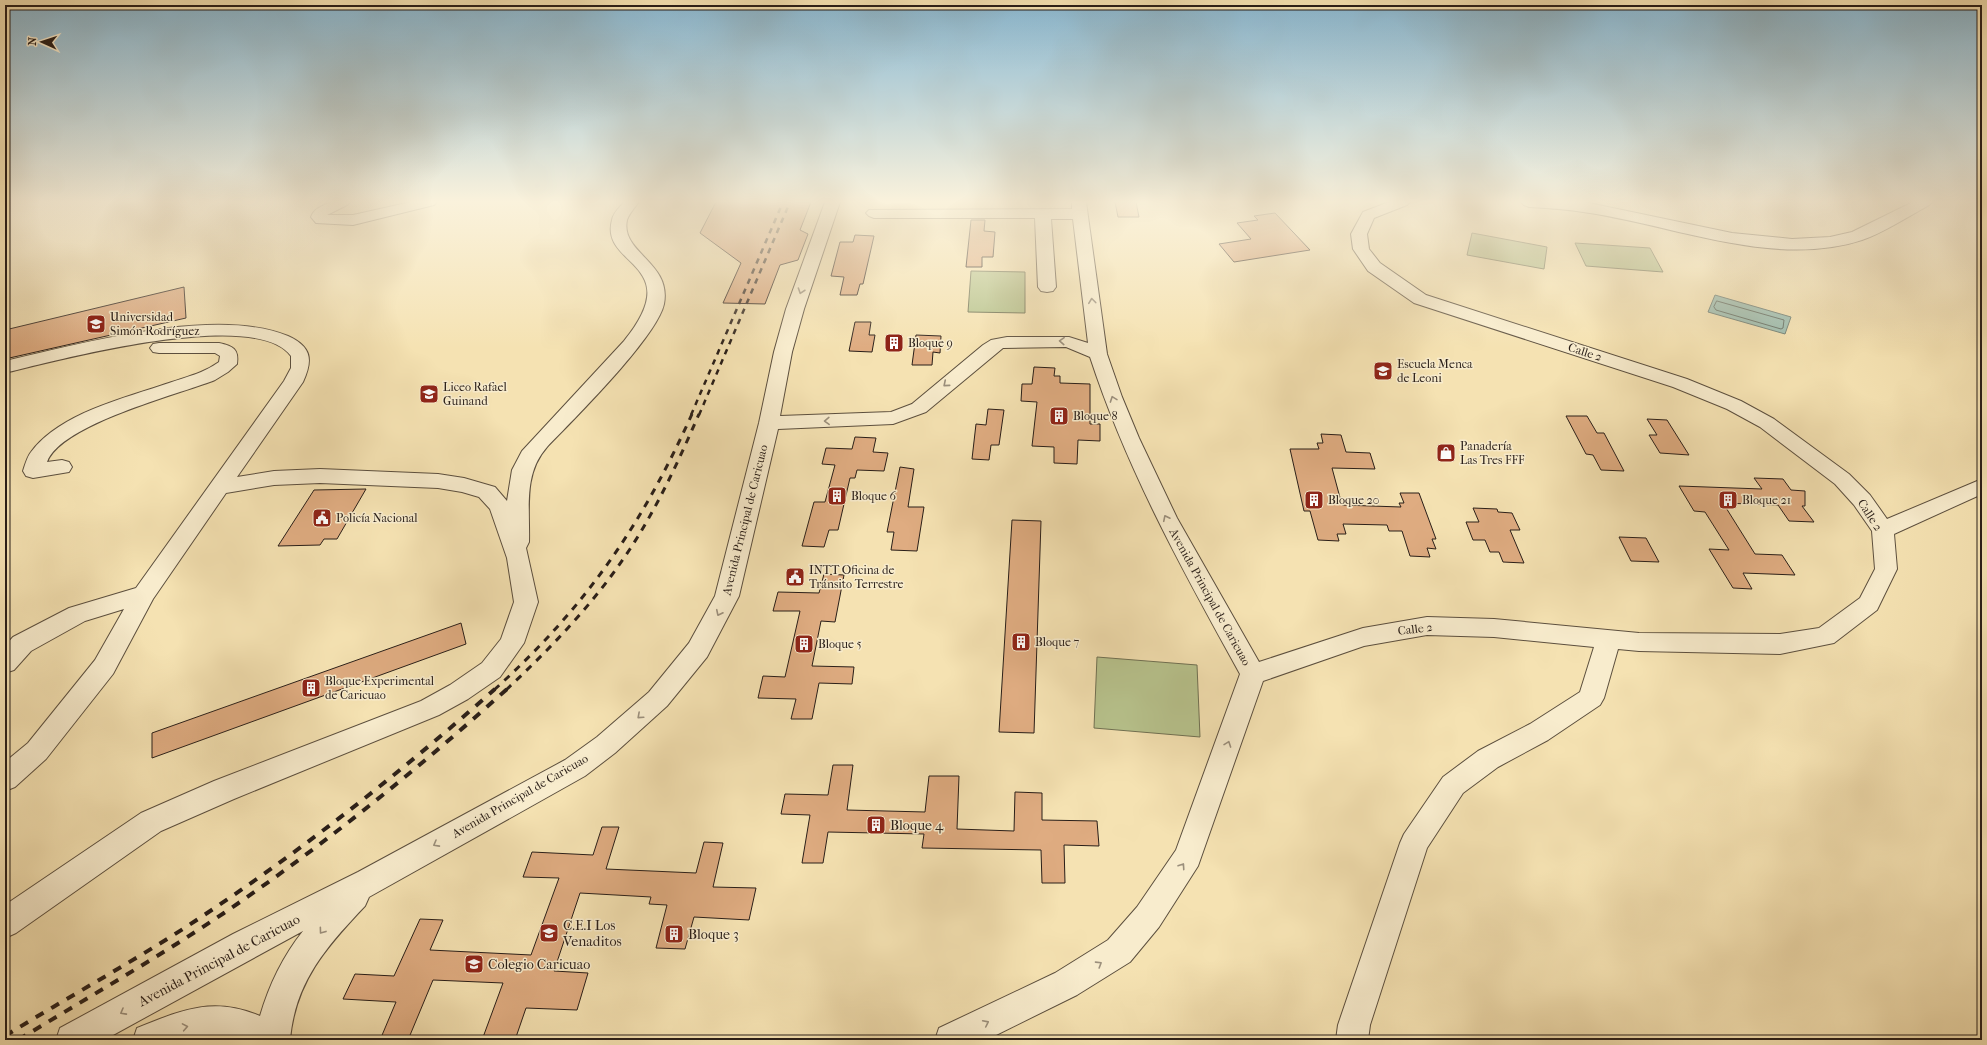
<svg xmlns="http://www.w3.org/2000/svg" width="1987" height="1045" font-family="'IM FELL French Canon',serif">
<style>
.green{fill:#b8c48e;stroke:#707153}
.water{fill:#9cbdb0;stroke:#6e7d73}
.lines{fill:none;stroke-linecap:round;stroke-linejoin:round}
.shore{stroke:#626e64;stroke-width:1}
.building{fill:#dfac81;stroke:#291e18}
.street-casing{stroke:#5c4f3e;stroke-width:2}
.street{fill:#f8eccd;fill-rule:evenodd}
.rail-far2{stroke:#291e18;stroke-width:2.5;stroke-dasharray:5.5 5.5;stroke-linecap:butt}
.rail-far1{stroke:#291e18;stroke-width:3;stroke-dasharray:7 7;stroke-linecap:butt}
.rail{stroke:#291e18;stroke-width:4;stroke-dasharray:9 9;stroke-linecap:butt}
.oneway{stroke:#9b8f7c}
.labels{text-anchor:middle;stroke-width:3;stroke-linejoin:round;paint-order:stroke}
.poi-label{font-size:12px;fill:#291e18;stroke:#f8eccd;text-anchor:start}
.street-label{font-size:12px;fill:#291e18;stroke:#f8eccd}
.near-poi-label{font-size:14px;fill:#291e18;stroke:#f8eccd;text-anchor:start}
.near-street-label{font-size:14px;fill:#291e18;stroke:#f8eccd}
</style>
<rect width="100%" height="100%" fill="#f5e2b2"/>
<filter id="stains"><feTurbulence type="fractalNoise" baseFrequency=".005" numOctaves="4"/><feColorMatrix values="0 0 0 0 .2 0 0 0 0 .09 0 0 0 0 .02 0 0 0 .5 -.17"/></filter>
<radialGradient id="worn" r=".72"><stop offset=".6" stop-color="#630" stop-opacity="0"/><stop offset="1" stop-color="#630" stop-opacity=".3"/></radialGradient>
<g class="green">
<polygon points="1472,233 1547,247 1544,269 1467,255"/>
<polygon points="1575,243 1650,248 1663,272 1586,266"/>
<polygon points="971,271 1025,272 1025,313 968,312"/>
<polygon points="1097,657 1197,665 1200,737 1094,728"/>
</g>
<polygon class="water" points="1715,295 1791,317 1785,334 1708,312"/>
<g class="lines">
<polygon class="shore" points="1717,301 1784,320 1783,328 1781,329 1716,310 1714,307"/>
</g>
<g class="building">
<polygon points="716,202 811,202 800,230 808,234 798,260 780,265 765,304 723,303 741,263 700,233"/>
<polygon points="1115,202 1136,202 1139,217 1118,217"/>
<polygon points="1275,213 1310,250 1234,262 1219,244 1251,239 1237,223 1258,220 1254,216"/>
<polygon points="971,220 985,220 984,231 995,232 993,257 982,257 982,267 966,267"/>
<polygon points="855,235 874,236 863,284 860,284 857,295 840,295 844,277 831,276 840,242 853,242"/>
<polygon points="184,287 186,318 5,359 5,330"/>
<polygon points="855,322 871,322 869,335 875,335 872,352 849,351"/>
<polygon points="916,335 941,336 940,353 933,352 932,365 912,365"/>
<polygon points="1034,367 1055,368 1054,376 1060,376 1060,383 1090,384 1090,424 1100,424 1100,441 1078,440 1077,464 1054,463 1054,447 1032,446 1037,402 1021,401 1022,384 1032,384"/>
<polygon points="988,409 1004,410 999,445 991,445 989,460 972,459 976,424 986,425"/>
<polygon points="1566,416 1587,416 1597,433 1604,433 1624,471 1601,470 1593,455 1586,454"/>
<polygon points="1647,419 1667,420 1689,455 1660,453 1649,435 1657,435"/>
<polygon points="1321,434 1341,435 1346,452 1370,453 1375,469 1332,468 1342,505 1401,507 1399,503 1404,503 1400,493 1419,493 1436,539 1432,539 1436,549 1427,548 1430,557 1410,556 1402,531 1389,531 1387,525 1343,524 1346,534 1337,534 1339,541 1318,540 1310,511 1304,511 1290,449 1319,449 1317,443 1323,443"/>
<polygon points="855,437 876,438 873,452 888,453 884,471 857,470 855,478 850,478 838,530 829,530 824,547 802,546 814,502 825,502 835,465 822,464 826,448 852,449"/>
<polygon points="900,467 914,469 908,507 924,507 917,551 891,550 894,532 887,532"/>
<polygon points="1754,478 1783,479 1791,490 1805,491 1805,506 1802,506 1814,522 1789,521 1778,505 1723,503 1755,554 1782,555 1795,575 1743,573 1752,589 1733,588 1709,549 1729,550 1705,512 1694,511 1679,486 1762,489"/>
<polygon points="366,489 337,539 324,539 320,545 278,546 314,490"/>
<polygon points="1473,508 1497,509 1498,512 1512,513 1520,530 1510,530 1524,563 1503,562 1499,552 1490,552 1485,540 1473,540 1466,522 1479,522"/>
<polygon points="1012,520 1041,521 1034,733 999,732"/>
<polygon points="1619,537 1646,538 1659,562 1631,561"/>
<polygon points="824,574 844,575 835,622 821,621 812,666 854,667 852,684 819,683 812,719 791,719 796,699 758,698 763,676 785,677 800,611 773,611 778,592 819,593"/>
<polygon points="461,623 466,644 152,758 152,733"/>
<polygon points="833,765 853,765 847,810 925,812 929,776 959,776 957,829 1014,831 1015,792 1042,793 1042,820 1097,821 1099,846 1064,845 1065,883 1042,883 1041,850 922,848 924,834 828,832 823,863 802,863 810,815 781,814 785,794 828,795"/>
<polygon points="602,827 619,827 606,869 696,873 704,842 723,843 713,887 756,888 749,920 694,917 685,949 656,948 667,905 649,904 651,897 580,893 554,971 588,973 577,1010 526,1008 515,1040 482,1040 503,983 433,980 408,1040 380,1040 396,1002 343,999 355,974 394,976 420,919 443,920 430,950 531,955 559,878 523,877 532,852 593,855"/>
</g>
<g class="lines">
<g class="street-casing">
<g id="street">
<path d="M331 202H350L347 205 327 215H353L411 202H437L434 205 353 225 316 223 311 217C314 208 323 206 331 202Z"/>
<path d="M624 202H639C635 207 629 214 627 220 620 253 672 262 664 304 657 337 573 420 547 447 523 474 530 509 529 542L526 548 538 602 524 643 500 677 468 699 439 715 234 799 161 831 16 933 5 938V905L141 813 214 781 421 701 450 685 482 663 501 639 514 602 507 558 490 509 479 497 462 492 438 488 320 483 274 485 226 493 153 599 113 674 46 759 15 787 5 791V762L28 743 95 660 124 609 85 621 31 651 14 670 5 673V646L13 637 69 608 136 588 284 381 291 368V356C256 307 58 360 5 373V361C80 344 216 306 288 336 312 347 313 360 303 382L237 477 274 471 320 469 438 474 464 478 495 487 507 501 512 470 522 451 624 341C688 262 599 267 612 220 613 213 620 207 624 202Z"/>
<path d="M825 202H840L804 309 792 352 780 416 891 412 912 404 983 345 991 340 1007 337H1069L1088 343 1073 219H1051L1056 287 1053 291 1047 292 1041 291 1038 287 1035 218H874L869 216 866 213 869 210 1072 209V202H1086L1107 354 1122 397 1139 438 1177 518 1259 662 1363 628 1427 617 1494 619 1639 633 1780 634 1819 628 1860 598 1875 569 1872 531 1854 505 1835 484 1760 427 1727 409 1673 387 1414 303 1368 271 1353 249 1351 234 1363 212 1389 202H1410L1407 205 1374 218 1367 234 1369 249 1380 263 1426 295 1687 379 1741 401 1774 419 1849 474 1870 495 1887 519 1982 479V494L1894 534 1897 569 1877 610 1834 643 1780 654 1639 651 1618 649 1604 698 1600 705 1548 740 1498 767 1463 793 1427 848 1370 1025 1368 1040H1336L1338 1025 1400 843 1404 834 1443 777 1478 751 1530 724 1580 692 1594 647 1494 637 1427 635 1364 646 1263 681 1198 866 1159 927 1130 962 1077 995 986 1040H935L939 1028 1055 973 1108 940 1137 907 1176 850 1240 674C1183 571 1127 470 1090 357L1066 347 1003 348 926 412 893 424 778 429 739 596 707 657 667 706 615 753 585 776 369 897 365 906C326 947 295 982 290 1040H237L226 1038 133 1040 137 1028C182 1010 213 996 260 1016 269 985 283 956 303 931L104 1040H56L60 1028 233 934 358 872 565 760 597 737 649 692 689 643 715 596 759 423 774 352 786 309Z"/>
<path d="M1521 202H1584L1732 233 1792 239 1830 237 1852 232 1913 202H1932L1929 205C1909 216 1883 233 1862 240 1774 269 1671 224 1583 212 1565 209 1547 208 1529 207L1524 205Z"/>
<path d="M159 343H219C233 346 239 349 237 364L228 372 215 380C177 395 61 424 47 462L62 460 69 462 72 467 69 472 33 478 26 476 23 471C25 465 27 457 31 452 60 413 125 398 169 383 186 377 204 373 219 362L220 356 215 353H159L153 352 150 348 153 344Z"/>
</g>
</g>
<use href="#street" class="street"/>
<g class="rail-far2">
<polyline points="691,415 783,202"/>
<polyline points="699,415 790,202"/>
</g>
<g class="rail-far1">
<path d="M494 690C585 608 642 525 692 414"/>
<path d="M506 690C552 647 596 601 630 549 658 506 679 460 699 414"/>
</g>
<g class="rail">
<path d="M5 1036C65 999 127 965 186 927 295 856 398 775 495 689"/>
<path d="M18 1040C87 998 157 958 224 913 324 845 418 769 507 689"/>
</g>
</g>
<defs><path id="oneway-chevron" d="M-2-3.5L2.5 0L-2 3.5" fill="none" stroke-width="1.6" stroke-linecap="round" stroke-linejoin="round"/></defs>
<g class="oneway">
<use href="#oneway-chevron" transform="translate(801 291) rotate(109)"/>
<use href="#oneway-chevron" transform="translate(1092 301) rotate(-97)"/>
<use href="#oneway-chevron" transform="translate(1062 341) rotate(-177)"/>
<use href="#oneway-chevron" transform="translate(946 384) rotate(140)"/>
<use href="#oneway-chevron" transform="translate(1113 399) rotate(-110)"/>
<use href="#oneway-chevron" transform="translate(827 421) rotate(178)"/>
<use href="#oneway-chevron" transform="translate(1166 518) rotate(-116)"/>
<use href="#oneway-chevron" transform="translate(719 613) rotate(116)"/>
<use href="#oneway-chevron" transform="translate(640 716) rotate(138)"/>
<use href="#oneway-chevron" transform="translate(1228 744) rotate(-70)"/>
<use href="#oneway-chevron" transform="translate(436 844) rotate(151)"/>
<use href="#oneway-chevron" transform="translate(1182 866) rotate(-56)"/>
<use href="#oneway-chevron" transform="translate(322 931) rotate(126)"/>
<use href="#oneway-chevron" transform="translate(1099 964) rotate(-32)"/>
<use href="#oneway-chevron" transform="translate(123 1012) rotate(151)"/>
<use href="#oneway-chevron" transform="translate(986 1023) rotate(-26)"/>
<use href="#oneway-chevron" transform="translate(185 1027) rotate(-10)"/>
</g>
<linearGradient id="sky" x2="0" y2="1"><stop stop-color="#89b8d2"/><stop offset="0.58" stop-color="#faf2dc"/><stop offset="1" stop-color="#faf2dc" stop-opacity="0"/></linearGradient>
<rect width="1987" height="348" fill="url(#sky)"/>
<defs>
<g id="university-square" transform="scale(1)"><rect x="-9" y="-9" width="18" height="18" rx="4" fill="#8f2418" stroke="#f8eccd"/><path d="M0-5L7-2L0 1L-7-2ZM-4 1L0 2.5L4 1V4Q0 6-4 4Z" fill="#fff"/></g>
<g id="building-square" transform="scale(1)"><rect x="-9" y="-9" width="18" height="18" rx="4" fill="#8f2418" stroke="#f8eccd"/><path d="M-4-6H4V6H1V3H-1V6H-4ZM-2.5-4.3h1.7v1.8h-1.7ZM.8-4.3h1.7v1.8H.8ZM-2.5-1h1.7V.8h-1.7ZM.8-1h1.7V.8H.8Z" fill="#fff"/></g>
<g id="school-square" transform="scale(1)"><rect x="-9" y="-9" width="18" height="18" rx="4" fill="#8f2418" stroke="#f8eccd"/><path d="M0-5L7-2L0 1L-7-2ZM-4 1L0 2.5L4 1V4Q0 6-4 4Z" fill="#fff"/></g>
<g id="shop-square" transform="scale(1)"><rect x="-9" y="-9" width="18" height="18" rx="4" fill="#8f2418" stroke="#f8eccd"/><path d="M-5-2.5h2.3a2.7 3.5 0 0 1 5.4 0H5L5.5 6h-11ZM-1.5-2.5h3a1.5 2.3 0 0 0-3 0Z" fill="#fff"/></g>
<g id="civic-square" transform="scale(1)"><rect x="-9" y="-9" width="18" height="18" rx="4" fill="#8f2418" stroke="#f8eccd"/><path d="M-.6-6.5H3V-4.5H.6V-3L4-1V1h2V6H-6V1h2V-1L-.6-3ZM-1.2 2.5V6h2.4V2.5Z" fill="#fff"/></g>
</defs>
<g fill-rule="evenodd">
<use href="#university-square" x="96" y="324"/>
<use href="#building-square" x="894" y="343"/>
<use href="#school-square" x="1383" y="371"/>
<use href="#school-square" x="429" y="394"/>
<use href="#building-square" x="1059" y="416"/>
<use href="#shop-square" x="1446" y="453"/>
<use href="#building-square" x="837" y="496"/>
<use href="#building-square" x="1314" y="500"/>
<use href="#building-square" x="1728" y="500"/>
<use href="#civic-square" x="322" y="518"/>
<use href="#civic-square" x="795" y="577"/>
<use href="#building-square" x="1021" y="642"/>
<use href="#building-square" x="804" y="644"/>
<use href="#building-square" x="311" y="688"/>
<use href="#building-square" x="876" y="825"/>
<use href="#school-square" x="549" y="933"/>
<use href="#building-square" x="674" y="934"/>
<use href="#school-square" x="474" y="964"/>
</g>
<g class="labels">
<g class="poi-label">
<text x="110" y="321">Universidad<tspan x="110" dy="14">Simón Rodríguez</tspan></text>
<text x="908" y="347">Bloque 9</text>
<text x="1397" y="368">Escuela Menca<tspan x="1397" dy="14">de Leoni</tspan></text>
<text x="443" y="391">Liceo Rafael<tspan x="443" dy="14">Guinand</tspan></text>
<text x="1073" y="420">Bloque 8</text>
<text x="1460" y="450">Panadería<tspan x="1460" dy="14">Las Tres FFF</tspan></text>
<text x="851" y="500">Bloque 6</text>
<text x="1328" y="504">Bloque 20</text>
<text x="1742" y="504">Bloque 21</text>
<text x="336" y="522">Policía Nacional</text>
<text x="809" y="574">INTT Oficina de<tspan x="809" dy="14">Tránsito Terrestre</tspan></text>
<text x="1035" y="646">Bloque 7</text>
<text x="818" y="648">Bloque 5</text>
<text x="325" y="685">Bloque Experimental<tspan x="325" dy="14">de Caricuao</tspan></text>
</g>
<g class="street-label">
<text transform="translate(1585 352) rotate(18)" y="4">Calle 2</text>
<text transform="translate(1870 515) rotate(57)" y="4">Calle 2</text>
<text transform="translate(745 520) rotate(-76)" y="4">Avenida Principal de Caricuao</text>
<text transform="translate(1210 597) rotate(61)" y="4">Avenida Principal de Caricuao</text>
<text transform="translate(1415 629) rotate(-7)" y="4">Calle 2</text>
<text transform="translate(520 796) rotate(-30)" y="4">Avenida Principal de Caricuao</text>
</g>
<g class="near-poi-label">
<text x="890" y="830">Bloque 4</text>
<text x="563" y="930">C.E.I Los<tspan x="563" dy="16">Venaditos</tspan></text>
<text x="688" y="939">Bloque 3</text>
<text x="488" y="969">Colegio Caricuao</text>
</g>
<g class="near-street-label">
<text transform="translate(219 960) rotate(-28)" y="5">Avenida Principal de Caricuao</text>
</g>
</g>
<rect width="1987" height="1045" fill="none" stroke="#f5e2b2" stroke-width="20"/>
<rect x="6" y="6" width="1975" height="1033" fill="none" stroke="#291e18" stroke-width="2"/>
<rect x="10" y="10" width="1967" height="1025" fill="none" stroke="#291e18"/>
<g transform="translate(42 42) rotate(273)" stroke="#f8eccd" stroke-width="3" paint-order="stroke">
<path d="M0-3L7 15L0 10L-7 15Z" fill="#291e18"/>
<text y="-6" font-size="11" font-weight="bold" text-anchor="middle" fill="#291e18">N</text>
</g>
<rect width="100%" height="100%" filter="url(#stains)"/>
<rect width="100%" height="100%" fill="url(#worn)"/>
</svg>
